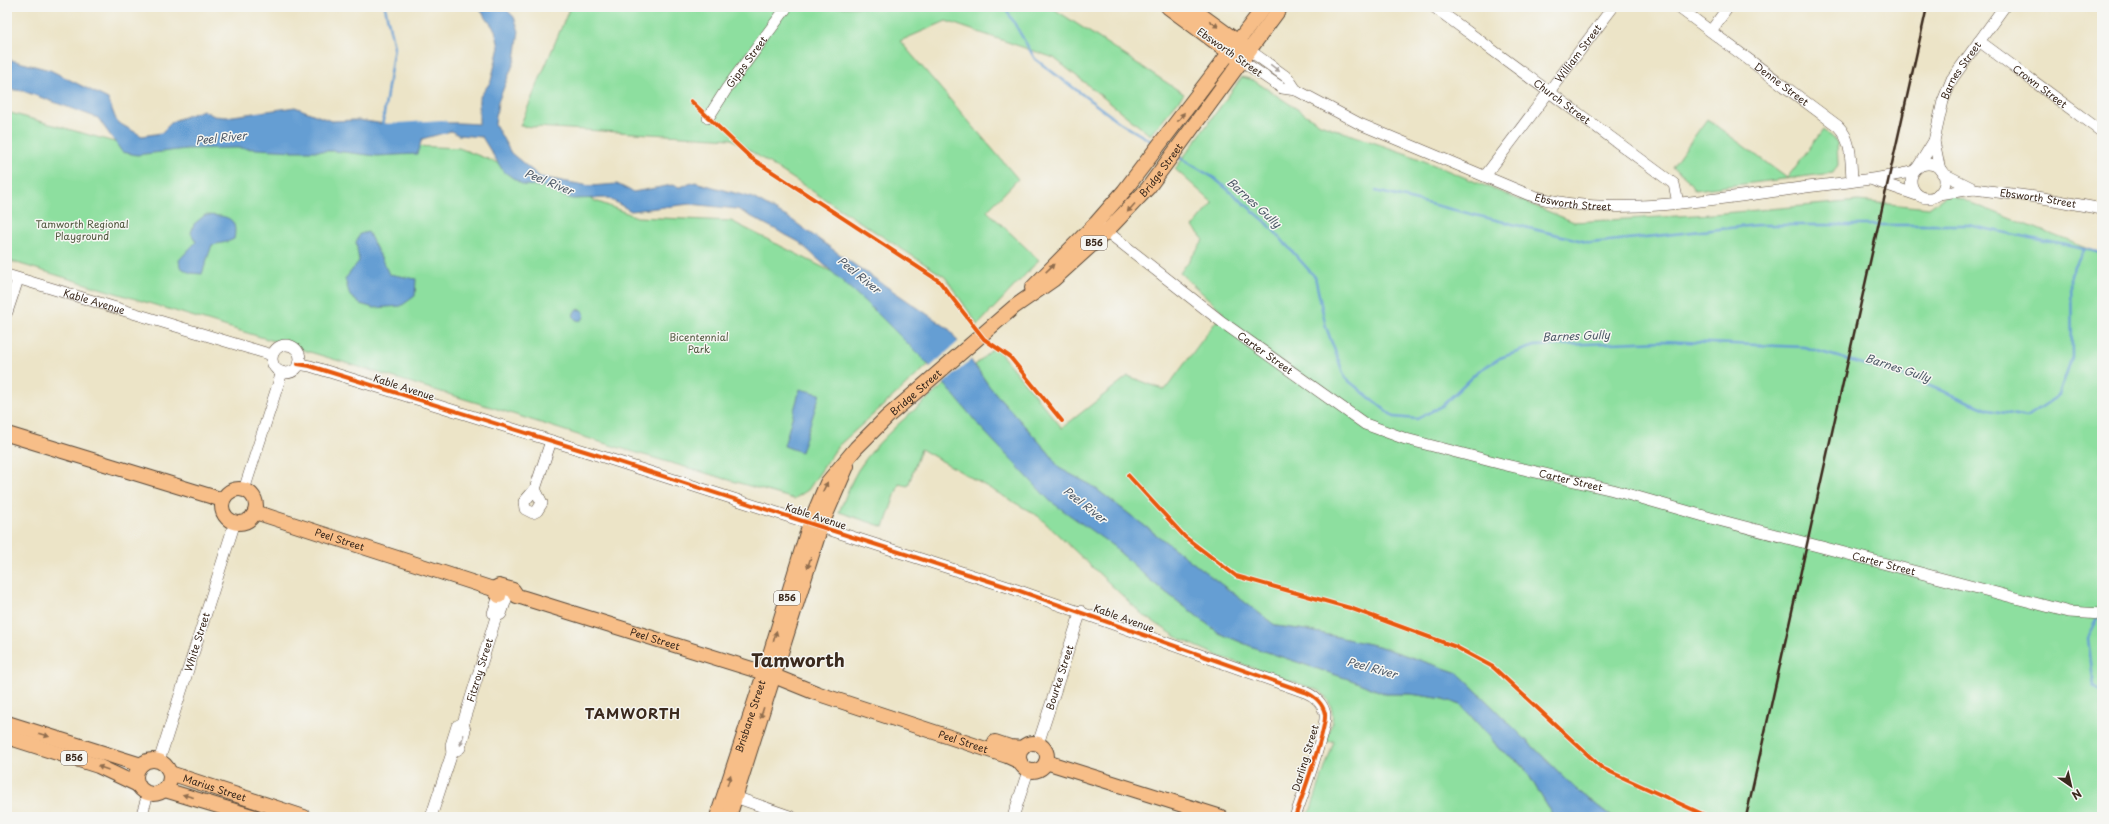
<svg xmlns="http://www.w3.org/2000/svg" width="2109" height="824" font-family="'Playpen Sans',sans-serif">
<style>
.green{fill:#8ddf9f;stroke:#64845e}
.water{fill:#659ed3;stroke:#506478}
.pier{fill:#ece4c7}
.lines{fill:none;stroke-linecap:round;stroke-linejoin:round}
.stream{stroke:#659ed3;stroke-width:2.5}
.river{stroke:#659ed3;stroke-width:14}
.minor-casing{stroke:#564637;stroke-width:12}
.major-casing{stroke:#564637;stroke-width:16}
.minor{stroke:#fff;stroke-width:11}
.major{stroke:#f7be88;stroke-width:14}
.rail{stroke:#3b2a1e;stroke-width:2.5}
.cycleway-casing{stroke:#f6f6f2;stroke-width:6}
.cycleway{stroke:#e8590c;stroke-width:4}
.oneway{fill:#906d4e}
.oneway2{fill:#a79f9a}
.labels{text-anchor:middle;stroke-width:3;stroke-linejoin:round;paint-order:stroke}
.shield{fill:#f6f6f2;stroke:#73675e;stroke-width:1}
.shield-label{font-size:9px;font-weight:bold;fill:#3b2a1e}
.street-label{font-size:10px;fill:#3b2a1e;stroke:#f6f6f2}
.park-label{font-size:10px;fill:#50573e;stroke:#f6f6f2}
.water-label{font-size:11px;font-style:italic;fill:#4c5866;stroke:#f6f6f2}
.district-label{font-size:14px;font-weight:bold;letter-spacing:1px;fill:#3b2a1e;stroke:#f6f6f2}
.town-label{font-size:18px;font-weight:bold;fill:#3b2a1e;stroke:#f6f6f2}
</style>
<rect width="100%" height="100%" fill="#f6f6f2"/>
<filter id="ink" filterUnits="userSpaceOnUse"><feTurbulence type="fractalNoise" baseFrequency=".025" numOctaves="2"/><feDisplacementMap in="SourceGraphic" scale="8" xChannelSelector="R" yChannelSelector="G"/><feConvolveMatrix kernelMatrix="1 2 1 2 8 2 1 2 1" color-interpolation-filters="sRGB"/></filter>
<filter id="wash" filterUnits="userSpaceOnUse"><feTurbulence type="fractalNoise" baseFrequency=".012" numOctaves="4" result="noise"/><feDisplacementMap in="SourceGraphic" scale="16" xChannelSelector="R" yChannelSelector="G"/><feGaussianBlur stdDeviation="0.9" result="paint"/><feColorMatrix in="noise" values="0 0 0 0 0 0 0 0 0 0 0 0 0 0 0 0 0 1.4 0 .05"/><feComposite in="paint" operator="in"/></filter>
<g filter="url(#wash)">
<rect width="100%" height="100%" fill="#ece4c7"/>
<g class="green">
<polygon points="570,7 1051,7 1184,94 1150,135 1054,58 946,21 900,41 1018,179 987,211 1039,260 978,325 945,277 732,139 520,126"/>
<polygon points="1242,77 1253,80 1320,124 1407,154 1574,222 1712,214 1859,201 1929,208 1948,194 2102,254 2102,817 1612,817 1576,789 1458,673 1378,646 1306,630 1276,626 1091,485 1058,468 1049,453 989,386 975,365 995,347 1062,428 1128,376 1165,390 1223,312 1180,273 1204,240 1193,227 1213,203 1175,169"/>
<polygon points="7,112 136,148 190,136 459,148 637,217 731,221 856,284 935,359 838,446 808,490 794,499 603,443 494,408 7,260"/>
<polygon points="1707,119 1787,178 1823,130 1837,142 1838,165 1833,173 1695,190 1685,176 1672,167"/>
<path d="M945 384 1113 546 1151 581 1219 633 1255 648 1354 681 1386 694H1411L1444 699 1461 705 1490 737 1499 749 1522 764 1554 817H1305L1311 809 1334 741 1326 742C1334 721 1337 707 1320 691L1221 657 1180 639 1143 615 1038 516 921 449 908 486 899 484 884 527 839 512C845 499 850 483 858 470 880 436 915 410 945 384Z"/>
</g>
<g class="water">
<path d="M478 7H504L514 17 519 31 515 60 498 102 495 124 511 153 540 177 590 186 617 184 633 192 672 185 680 187 695 182 753 198 792 220 849 261 949 329 989 386 1049 453 1059 468 1091 485 1276 626 1306 630 1378 646 1458 673 1576 789 1612 817H1554L1522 764 1499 749 1490 737 1461 705 1444 699 1411 694H1386L1354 681 1255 648 1219 633 1151 581 1113 546 1050 501 981 428 928 364 874 310 799 242 737 209 690 204 631 211 608 198 572 199 554 192 550 187 523 185 503 171 482 137 458 135 451 131 422 139 417 154 377 156 334 151H294L236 148 186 149 137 155 122 152 98 118 23 91 7 89V59L50 70 108 99 117 122 142 136 161 133 173 121 203 110 214 116 226 117 295 107 331 121 358 120 392 125 417 135C434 119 456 123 479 124V98L491 81 499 47 495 30Z"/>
<path d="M205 215C224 216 239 215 234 239 227 243 220 243 212 245L202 274 190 273 180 267 179 260 196 242 191 233 194 224Z"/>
<polygon points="368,232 389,274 416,279 415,296 401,306 374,308 360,304 350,296 345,279 359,261 356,242 360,234"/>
<circle cx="579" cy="315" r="5.5"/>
<polygon points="800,389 820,394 801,452 784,446"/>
</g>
<polygon class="pier" points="960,340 973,358 943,384 929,368"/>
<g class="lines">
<g class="stream">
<polyline points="1005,7 1035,59 1119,122 1154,143"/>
<polyline points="382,127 394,47 385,7"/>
<polyline points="1177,156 1214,178 1265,221 1315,277 1326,327 1345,378 1394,417 1417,419 1442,406 1477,372 1500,358 1534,346 1663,341 1804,347 1910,378 1989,410 2027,417 2059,395 2072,357 2071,275 2084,249 2102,253"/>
<polyline points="1376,191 1591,243 1757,225 1968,225 2084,249"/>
<polyline points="2100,616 2088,638 2094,687 2102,692"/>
</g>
<polyline class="river" points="385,131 442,127"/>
</g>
</g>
<g filter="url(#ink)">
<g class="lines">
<g class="minor-casing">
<g id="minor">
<path id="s1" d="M1434 7 1674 184 1678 203"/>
<path id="s2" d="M1678 7 1838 126C1852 140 1851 162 1852 181"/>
<polyline points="1711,31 1728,7"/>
<path id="s3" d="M1979 41 2102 132"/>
<polyline points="1249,50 1288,78 1296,90"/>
<path id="s4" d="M1242 61 1282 88 1296 90 1360 124 1527 194C1604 220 1714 199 1793 189 1833 183 1874 181 1914 171"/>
<path id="s5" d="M708 118 727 88 787 7"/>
<polyline points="1934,141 1940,170"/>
<circle cx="1928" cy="181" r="17"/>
<path id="s6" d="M1918 167 1934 141 1943 101 1952 79 2004 7"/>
<polyline points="1942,173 1974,189"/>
<path id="s7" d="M1485 176 1613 7"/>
<polyline points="1873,180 1917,195"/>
<path id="s8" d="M1938 194 1974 189 2043 198 2102 209"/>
<path id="s9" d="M1101 227 1222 322 1365 424 1406 439 1502 464 1613 490 1711 518 2069 612 2102 614"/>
<path id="s10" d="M7 275 272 355"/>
<polyline points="7,312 18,279"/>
<circle cx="286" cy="359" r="14"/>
<path d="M298 364 310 366 594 454 1011 588 1305 692C1315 696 1323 704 1325 714 1327 728 1301 800 1295 817"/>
<polyline points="535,489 542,503 537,511 533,513 525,509 524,502 535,489 551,441"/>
<polyline points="244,490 282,372"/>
<polyline points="496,617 493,613 499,596"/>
<path id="s11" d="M1038 744 1081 611"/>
<path id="s12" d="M452 753 460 748 465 730 463 723 496 617 501 614 507 597"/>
<path id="s13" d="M159 761 235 522"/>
<polyline points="735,797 792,817"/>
<polyline points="141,817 148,794"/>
<polyline points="431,817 452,753 451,745 457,726 463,723"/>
<polyline points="1013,817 1028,771"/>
</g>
</g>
<g class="major-casing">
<g id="major">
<polyline points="1168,7 1237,58"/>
<polyline points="1190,7 1245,47"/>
<polyline points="1032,288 1096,223 1124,191 1264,7"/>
<polyline points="7,434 223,500"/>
<circle cx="239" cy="506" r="17"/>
<path id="s14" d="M255 512 493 589 499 596"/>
<path id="s15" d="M493 589 499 586 513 590 517 596 524 598 774 676 816 693 1007 756 1020 762"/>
<polyline points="7,723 141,765"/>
<polyline points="7,737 98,766 138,785"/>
<polyline points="995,742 1010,747 1023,748"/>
<circle cx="1033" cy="757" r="14"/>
<circle cx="153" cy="777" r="17"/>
<polyline points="1046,762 1221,817"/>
<path id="s16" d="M170 773 304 817"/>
<polyline points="165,790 255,817"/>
<path id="s17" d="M717 817 764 674 810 523 827 483 856 448 887 417 1014 307 1053 280 1106 232 1148 188 1281 7"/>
<polyline points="729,817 821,526 847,466"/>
</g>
</g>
<use href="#minor" class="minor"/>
<use href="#major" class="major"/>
<polyline class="rail" points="1746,817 1927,7"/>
<g class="cycleway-casing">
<g id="cycleway">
<polyline points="691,101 751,158 939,281 984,339 1010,357 1062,421"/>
<path d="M298 364 310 366 594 454 1011 588 1305 692C1315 696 1323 704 1325 714 1327 728 1301 800 1295 817"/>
<polyline points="1128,475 1185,537 1236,576 1350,608 1456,647 1493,667 1602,768 1709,817"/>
</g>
</g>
<use href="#cycleway" class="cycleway"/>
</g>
<defs><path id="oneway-solid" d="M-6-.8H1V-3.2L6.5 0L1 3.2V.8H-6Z"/></defs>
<g class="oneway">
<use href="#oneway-solid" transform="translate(1214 24) rotate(36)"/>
<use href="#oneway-solid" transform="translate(1181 117) rotate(-53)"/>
<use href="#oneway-solid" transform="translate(1131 208) rotate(132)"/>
<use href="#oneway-solid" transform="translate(1050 268) rotate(-44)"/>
<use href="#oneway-solid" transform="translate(825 487) rotate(-63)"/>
<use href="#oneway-solid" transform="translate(809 563) rotate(107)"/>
<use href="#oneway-solid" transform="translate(775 636) rotate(-74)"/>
<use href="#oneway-solid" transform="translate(762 713) rotate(108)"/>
<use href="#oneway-solid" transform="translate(44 735) rotate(18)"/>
<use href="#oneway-solid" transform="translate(103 768) rotate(-160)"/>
<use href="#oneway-solid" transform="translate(729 780) rotate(-72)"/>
<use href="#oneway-solid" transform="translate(188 796) rotate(-165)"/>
</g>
<g class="oneway2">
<use href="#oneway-solid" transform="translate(1275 68) rotate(37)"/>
<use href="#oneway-solid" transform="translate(462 740) rotate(108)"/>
</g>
</g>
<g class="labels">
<g class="shield">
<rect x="1081" y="236" width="26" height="14" rx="3"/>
<rect x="774" y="591" width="26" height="14" rx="3"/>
<rect x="61" y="751" width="26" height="14" rx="3"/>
</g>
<g class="shield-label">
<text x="1094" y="246">B56</text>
<text x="787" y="601">B56</text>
<text x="74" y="761">B56</text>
</g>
<g class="street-label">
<text transform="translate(1230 52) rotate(35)" y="4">Ebsworth Street</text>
<text dy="4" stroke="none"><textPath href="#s7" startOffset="154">William Street</textPath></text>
<text dy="4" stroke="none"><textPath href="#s5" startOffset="68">Gipps Street</textPath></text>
<text dy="4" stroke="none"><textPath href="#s6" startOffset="107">Barnes Street</textPath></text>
<text dy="4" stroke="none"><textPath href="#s2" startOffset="129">Denne Street</textPath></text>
<text dy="4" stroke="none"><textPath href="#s3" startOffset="76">Crown Street</textPath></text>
<text dy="4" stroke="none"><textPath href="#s1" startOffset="159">Church Street</textPath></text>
<text dy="4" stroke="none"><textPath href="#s17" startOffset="811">Bridge Street</textPath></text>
<text dy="4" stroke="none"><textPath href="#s8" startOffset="101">Ebsworth Street</textPath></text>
<text dy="4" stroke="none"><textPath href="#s4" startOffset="363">Ebsworth Street</textPath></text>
<text dy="4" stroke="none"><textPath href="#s10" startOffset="91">Kable Avenue</textPath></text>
<text dy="4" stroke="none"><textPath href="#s9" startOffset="207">Carter Street</textPath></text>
<text transform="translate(404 387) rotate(18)" y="4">Kable Avenue</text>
<text dy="4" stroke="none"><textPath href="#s17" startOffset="479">Bridge Street</textPath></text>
<text dy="4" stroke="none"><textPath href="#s9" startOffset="543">Carter Street</textPath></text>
<text transform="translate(816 516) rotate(18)" y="4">Kable Avenue</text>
<text dy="4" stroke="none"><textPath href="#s14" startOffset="89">Peel Street</textPath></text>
<text dy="4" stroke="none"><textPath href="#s9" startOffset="867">Carter Street</textPath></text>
<text transform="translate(1124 618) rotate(20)" y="4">Kable Avenue</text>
<text dy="4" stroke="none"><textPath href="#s15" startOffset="173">Peel Street</textPath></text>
<text dy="4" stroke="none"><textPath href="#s13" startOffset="125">White Street</textPath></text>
<text dy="4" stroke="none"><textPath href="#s12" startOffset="91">Fitzroy Street</textPath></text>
<text dy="4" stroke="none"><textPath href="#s11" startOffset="70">Bourke Street</textPath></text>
<text dy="4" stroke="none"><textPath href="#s17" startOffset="106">Brisbane Street</textPath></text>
<text dy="4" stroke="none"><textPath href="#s15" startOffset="498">Peel Street</textPath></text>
<text transform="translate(1305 758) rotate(-73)" y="4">Darling Street</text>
<text dy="4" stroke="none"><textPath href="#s16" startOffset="47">Marius Street</textPath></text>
</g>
<g class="park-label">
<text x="82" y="228">Tamworth Regional<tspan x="82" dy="12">Playground</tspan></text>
<text x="699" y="341">Bicentennial<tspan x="699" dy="12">Park</tspan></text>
</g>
<g class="water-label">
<text transform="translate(221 138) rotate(-6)" y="4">Peel River</text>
<text transform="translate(549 182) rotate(22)" y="4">Peel River</text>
<text transform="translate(1254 203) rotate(42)" y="4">Barnes Gully</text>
<text transform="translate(859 275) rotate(39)" y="4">Peel River</text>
<text transform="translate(1576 336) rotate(-2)" y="4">Barnes Gully</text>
<text transform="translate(1898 368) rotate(18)" y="4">Barnes Gully</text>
<text transform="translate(1085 505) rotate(38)" y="4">Peel River</text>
<text transform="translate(1372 668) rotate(15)" y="4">Peel River</text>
</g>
<g class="district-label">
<text x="633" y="719">TAMWORTH</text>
</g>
<g class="town-label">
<text x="798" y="667">Tamworth</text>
</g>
</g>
<rect width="2109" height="824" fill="none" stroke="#f6f6f2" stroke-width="24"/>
<g transform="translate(2071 786) rotate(146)" stroke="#f6f6f2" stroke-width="3" paint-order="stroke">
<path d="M0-3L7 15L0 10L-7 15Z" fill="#3b2a1e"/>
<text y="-6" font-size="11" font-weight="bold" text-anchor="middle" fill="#3b2a1e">N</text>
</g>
</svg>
